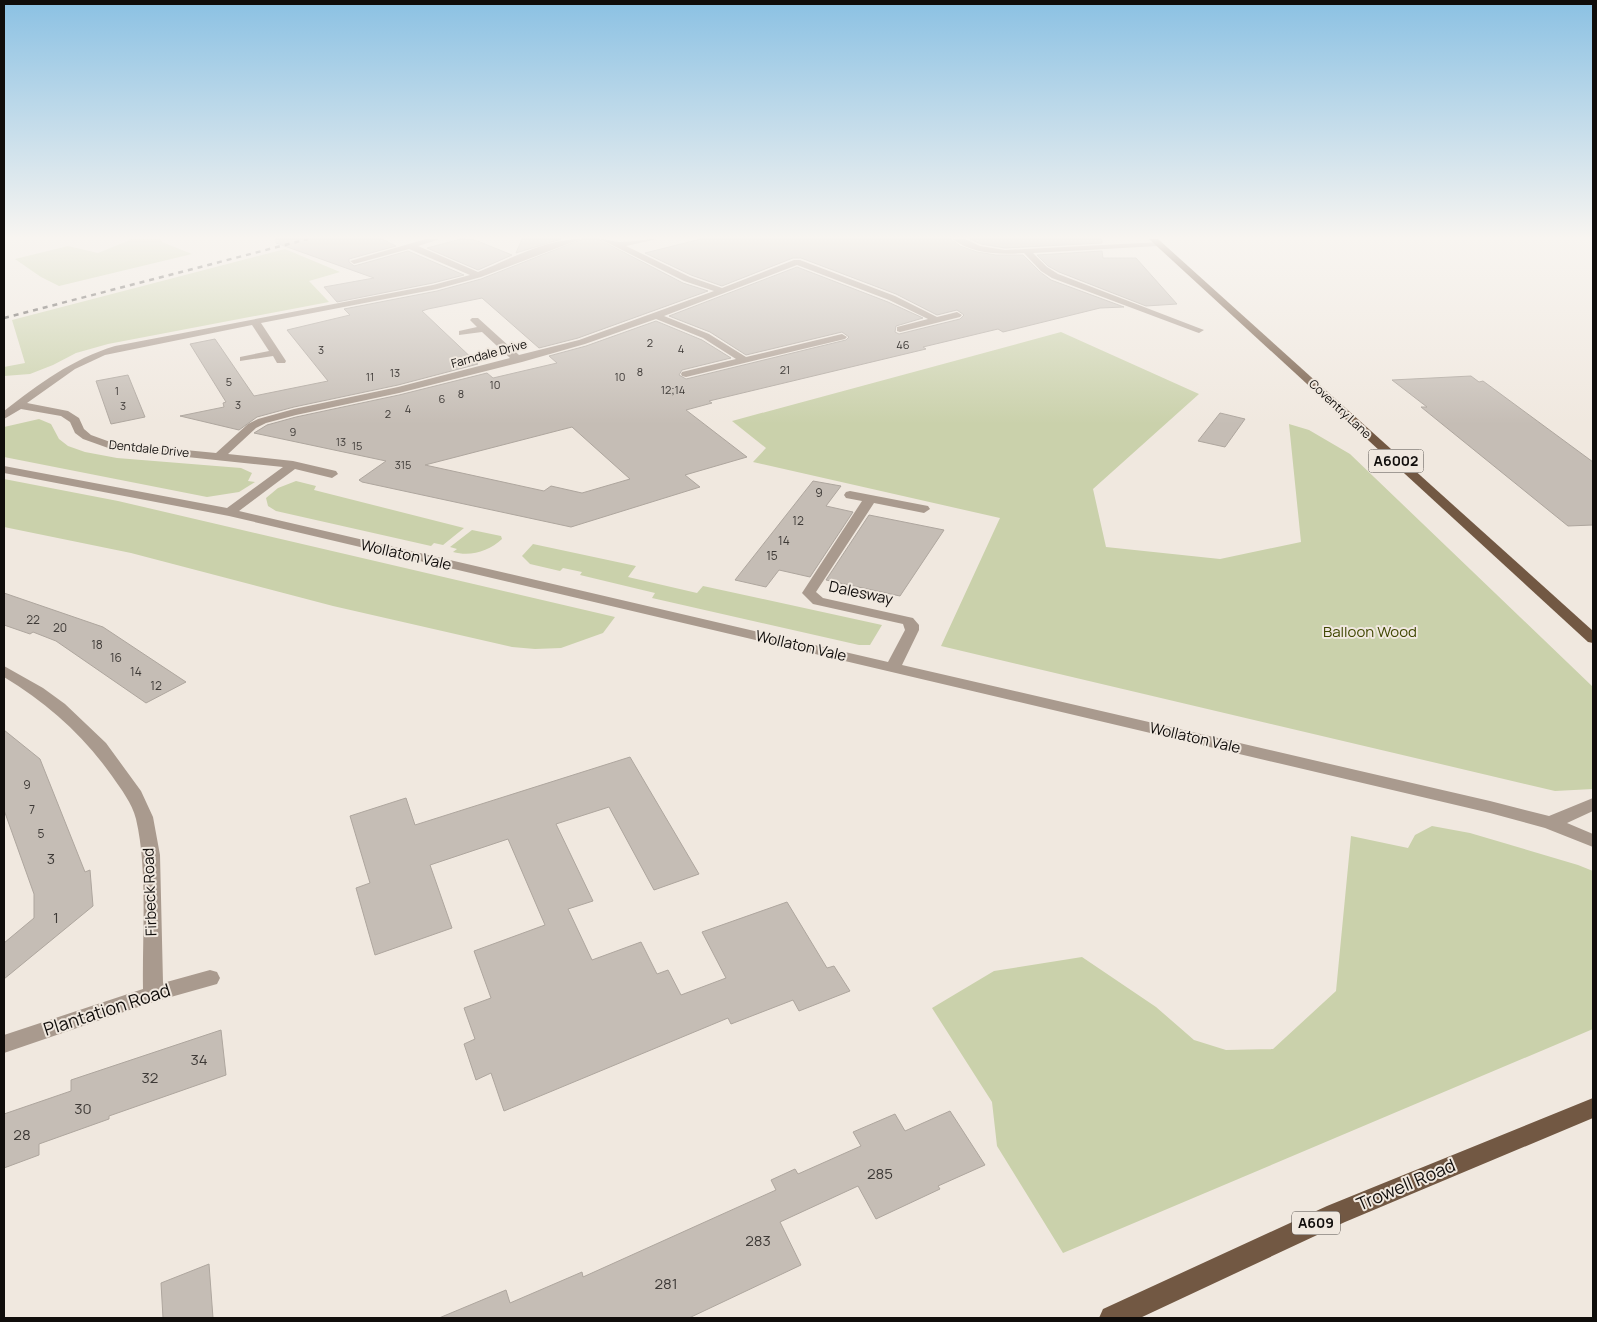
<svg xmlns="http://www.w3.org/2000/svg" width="1597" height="1322" font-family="Manrope,sans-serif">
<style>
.green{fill:#cad1ab}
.building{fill:#c5bdb5;stroke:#aea69e;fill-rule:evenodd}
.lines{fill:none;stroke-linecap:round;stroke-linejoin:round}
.minor{fill:#a99a8e;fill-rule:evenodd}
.major{fill:#725843;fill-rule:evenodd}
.rail{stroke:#4a4542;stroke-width:2.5;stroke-dasharray:5 5;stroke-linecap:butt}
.labels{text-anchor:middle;stroke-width:4;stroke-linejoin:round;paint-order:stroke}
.far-number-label{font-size:11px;fill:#3d3936}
.far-street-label{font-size:12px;fill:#100d0b;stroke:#f0e8df}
.number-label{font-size:12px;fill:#3d3936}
.shield{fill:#f0e8df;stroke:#534f4b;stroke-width:1}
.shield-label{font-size:14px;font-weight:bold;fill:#100d0b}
.street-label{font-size:15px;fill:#100d0b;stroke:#f0e8df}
.park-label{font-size:15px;fill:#3f4601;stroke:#f0e8df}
.near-number-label{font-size:15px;fill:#3d3936}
.near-street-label{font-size:18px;fill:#100d0b;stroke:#f0e8df}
</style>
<rect width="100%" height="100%" fill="#f0e8df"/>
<g class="green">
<polygon points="127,239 161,239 162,242 192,254 59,286 41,277 15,259 68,246 98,253 130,240"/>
<polygon points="285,249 340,272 309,281 329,302 108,344 76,353 53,365 30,374 4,376 4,367 25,363 12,320"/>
<polygon points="1061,332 1199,394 1093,489 1106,547 1220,559 1301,542 1289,424 1309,430 1350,454 1593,687 1593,789 1555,791 941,646 1000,518 753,462 766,448 732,421"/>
<polygon points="39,419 51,424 59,439 68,446 85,452 117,458 241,468 252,473 248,481 255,482 239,492 207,497 4,457 4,427"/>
<polygon points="4,479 118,501 615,617 603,633 561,648 535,649 512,647 333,606 131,553 4,527"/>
<polygon points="296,481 316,486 314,490 464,528 443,545 434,543 431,546 276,511 268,506 266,498 278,488"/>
<path d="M472 530 501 536 502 539C489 551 471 557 453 552L457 549 450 547Z"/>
<polygon points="533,544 636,566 628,577 697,593 703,586 882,625 870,645 859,645 652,598 655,593 580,575 582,572 563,568 560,571 530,564 522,556"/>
<polygon points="1432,826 1470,833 1578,865 1593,871 1593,1029 1063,1253 997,1146 992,1102 932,1008 994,971 1082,957 1156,1007 1194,1040 1226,1050 1273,1049 1336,991 1351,836 1408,848 1415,835"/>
</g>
<g class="building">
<polygon points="276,239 382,239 396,246 349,259 349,262 354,266 408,251 464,275 433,283 337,302 324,287 374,278 276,243"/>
<polygon points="461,239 475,240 512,255 478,270 427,248"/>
<polygon points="522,239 561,239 516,253"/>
<polygon points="583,239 598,239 683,283 708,291 578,338 539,348 482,298 428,309 422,311 478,364 398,385 294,407 257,417 239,430 180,416 224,407 223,403 226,402 190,344 215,339 254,396 328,381 287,330 350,315 344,309 437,291 481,279"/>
<path d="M701 239H951L960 246 977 252 996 255H1023L1040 272 1051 280 1124 307 1100 308 1003 332 998 329 923 347 926 349 709 401 712 403 686 410 747 457 685 475 700 487 571 527 362 482 359 480 386 461 254 433 267 425 296 417 399 395 487 373 493 378 557 363 549 356 586 346 656 321 702 340 731 358 682 370 679 375 686 379 846 340 849 337 842 332 746 355 710 332 669 316 797 267 888 302 923 318 896 326 895 332 899 334 960 319 964 315 957 310 937 315 896 294 801 258H793L722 286 691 275 645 253ZM572 427 630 479 582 493 551 486 544 491 425 465Z"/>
<polygon points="970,239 1102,239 1102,243 1005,248 981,244"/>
<polygon points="1102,251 1103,258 1136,258 1177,304 1146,306 1059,272 1048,266 1037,255"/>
<polygon points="128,375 145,417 111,424 96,381"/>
<polygon points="1471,376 1479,382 1483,381 1593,462 1593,525 1568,526 1421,407 1427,407 1392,380"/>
<polygon points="1220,413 1245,419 1225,447 1198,441"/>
<polygon points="813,481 841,486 826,506 853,512 810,577 779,570 766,587 735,580"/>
<polygon points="869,515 944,530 900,596 826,580"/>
<polygon points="4,593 103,627 186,682 146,703 56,641 33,632 30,634 4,625"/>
<polygon points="4,730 40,759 85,872 90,870 93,906 4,979 4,943 34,918 34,894 4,810"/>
<polygon points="630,757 699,874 654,890 609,807 556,824 593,901 568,909 592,960 641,942 657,974 668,970 681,995 726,978 702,932 787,902 827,968 834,966 850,991 799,1011 793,1000 731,1024 728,1018 504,1111 491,1073 476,1080 464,1044 475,1039 464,1008 491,998 474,951 545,925 508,839 430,865 452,928 375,955 356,888 370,883 350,816 406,798 415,825"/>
<polygon points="221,1030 226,1075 109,1116 109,1119 39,1144 39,1155 4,1168 4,1114 71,1091 71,1080"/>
<polygon points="950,1111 985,1165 938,1186 940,1189 876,1219 858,1186 780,1222 801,1265 689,1318 439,1318 506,1290 510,1303 582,1272 583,1277 716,1217 776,1190 771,1180 795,1169 798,1174 861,1146 853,1132 895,1114 905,1131"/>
<polygon points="209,1264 213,1318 163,1318 161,1283"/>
</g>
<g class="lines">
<g class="minor">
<path d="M426 239H440L418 246 478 272C510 259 546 239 581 239L481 277 437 289 261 323 286 361 285 363H277L273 356 240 361V357L269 351 252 325 105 355 75 369 27 403 68 411 79 418 84 429 91 435 113 443 216 453 248 424 258 419 294 409 398 387 510 358 482 332 459 335V331L477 327 470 320 472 318H478L519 355 579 340 714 291 684 281 600 239C607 239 614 242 620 242 632 242 644 239 657 239L626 246 690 277 722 288 794 260H800L895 296 937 317 957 312 962 315 960 317 900 332 897 331V327L928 319 889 300 797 265 664 316 709 334 746 357 842 334 847 337 845 339 686 377 682 376 681 374 682 372 736 359 703 338 656 319 585 344 522 362 399 393 296 415 266 423 256 428 228 454 293 461 336 471 338 474 332 478 295 469 239 511 888 662 905 630 903 624 813 604 802 593 862 501 846 498 844 495 846 492 850 491 928 506 930 509 924 513 874 503 816 592 823 598 913 618 919 625V630L902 665 1490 801 1549 816 1593 798V811L1567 823 1593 834V847L1545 828 1490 813 229 516 4 473V466L227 508 283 467 111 449 83 439 75 433 70 422 61 416 21 409 4 419V411C39 384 72 359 115 346L433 285 470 275 409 249 354 264 350 261Z"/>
<path d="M953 239H965L980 246 1005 250 1161 242 1162 244 1158 246 1033 253 1047 267 1058 274 1204 330 1199 333 1196 332 1052 278 1041 271 1024 253C1001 255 972 254 953 239Z"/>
<path d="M4 666 43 688 65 704 106 743 141 791 153 817 160 855 163 983 210 970 217 972 220 978 217 984 153 1002 4 1053V1035L143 989C142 936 148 870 136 819 132 803 121 789 112 776 83 735 47 703 4 677Z"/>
</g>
<g class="major">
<polygon points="1149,239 1158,239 1593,631 1593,643 1588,642"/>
<polygon points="1593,1098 1593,1118 1345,1222 1140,1318 1099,1318 1103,1309 1327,1206"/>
</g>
<polyline class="rail" points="4,318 308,239"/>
</g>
<linearGradient id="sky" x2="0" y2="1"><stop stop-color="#8bc1e3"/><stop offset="0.56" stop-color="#f8f5f1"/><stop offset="1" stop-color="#f8f5f1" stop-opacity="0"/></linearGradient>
<rect width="1597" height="424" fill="url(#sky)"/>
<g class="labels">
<g class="far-number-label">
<text x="650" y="347">2</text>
<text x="903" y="349">46</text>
<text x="681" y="353">4</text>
<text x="321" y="354">3</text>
<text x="785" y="374">21</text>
<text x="640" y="376">8</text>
<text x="395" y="377">13</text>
<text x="370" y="381">11</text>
<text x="620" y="381">10</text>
<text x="229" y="386">5</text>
<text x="495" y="389">10</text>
<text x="673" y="394">12;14</text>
<text x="117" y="395">1</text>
<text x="461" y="398">8</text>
<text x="442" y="403">6</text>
<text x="238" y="409">3</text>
<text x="123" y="410">3</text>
<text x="408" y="413">4</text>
<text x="388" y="418">2</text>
<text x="293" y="436">9</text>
<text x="341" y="446">13</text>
<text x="357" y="450">15</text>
<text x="403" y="469">315</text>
</g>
<g class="far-street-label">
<text transform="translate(489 354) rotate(-15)" y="4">Farndale Drive</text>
<text transform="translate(1340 409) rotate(43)" y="4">Coventry Lane</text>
<text transform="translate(149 449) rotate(6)" y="4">Dentdale Drive</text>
</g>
<g class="number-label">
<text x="819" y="497">9</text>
<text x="798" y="525">12</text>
<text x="784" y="545">14</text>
<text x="772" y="560">15</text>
<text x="33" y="624">22</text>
<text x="60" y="632">20</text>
<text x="97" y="649">18</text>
<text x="116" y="662">16</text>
<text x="136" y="676">14</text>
<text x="156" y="690">12</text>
<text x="27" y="789">9</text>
<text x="32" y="814">7</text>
<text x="41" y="838">5</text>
</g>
<g class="shield">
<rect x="1368.5" y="449.5" width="55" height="23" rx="4"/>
<rect x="1292" y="1211.5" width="48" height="23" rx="4"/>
</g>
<g class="shield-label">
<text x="1396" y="466">A6002</text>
<text x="1316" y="1228">A609</text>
</g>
<g class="street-label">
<text transform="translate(406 555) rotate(13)" y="5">Wollaton Vale</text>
<text transform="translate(861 593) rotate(12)" y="5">Dalesway</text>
<text transform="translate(801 646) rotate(13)" y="5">Wollaton Vale</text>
<text transform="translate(1195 738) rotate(13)" y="5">Wollaton Vale</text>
<text transform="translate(150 892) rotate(-92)" y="5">Firbeck Road</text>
</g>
<g class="park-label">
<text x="1370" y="637">Balloon Wood</text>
</g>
<g class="near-number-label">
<text x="51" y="864">3</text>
<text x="56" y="923">1</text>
<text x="199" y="1065">34</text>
<text x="150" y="1083">32</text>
<text x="83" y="1114">30</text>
<text x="22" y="1140">28</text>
<text x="880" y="1179">285</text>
<text x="758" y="1246">283</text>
<text x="666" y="1289">281</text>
</g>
<g class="near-street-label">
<text transform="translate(107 1010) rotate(-18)" y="6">Plantation Road</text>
<text transform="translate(1406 1185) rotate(-23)" y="6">Trowell Road</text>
</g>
</g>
<rect width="1597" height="1322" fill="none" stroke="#100d0b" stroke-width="10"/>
</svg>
